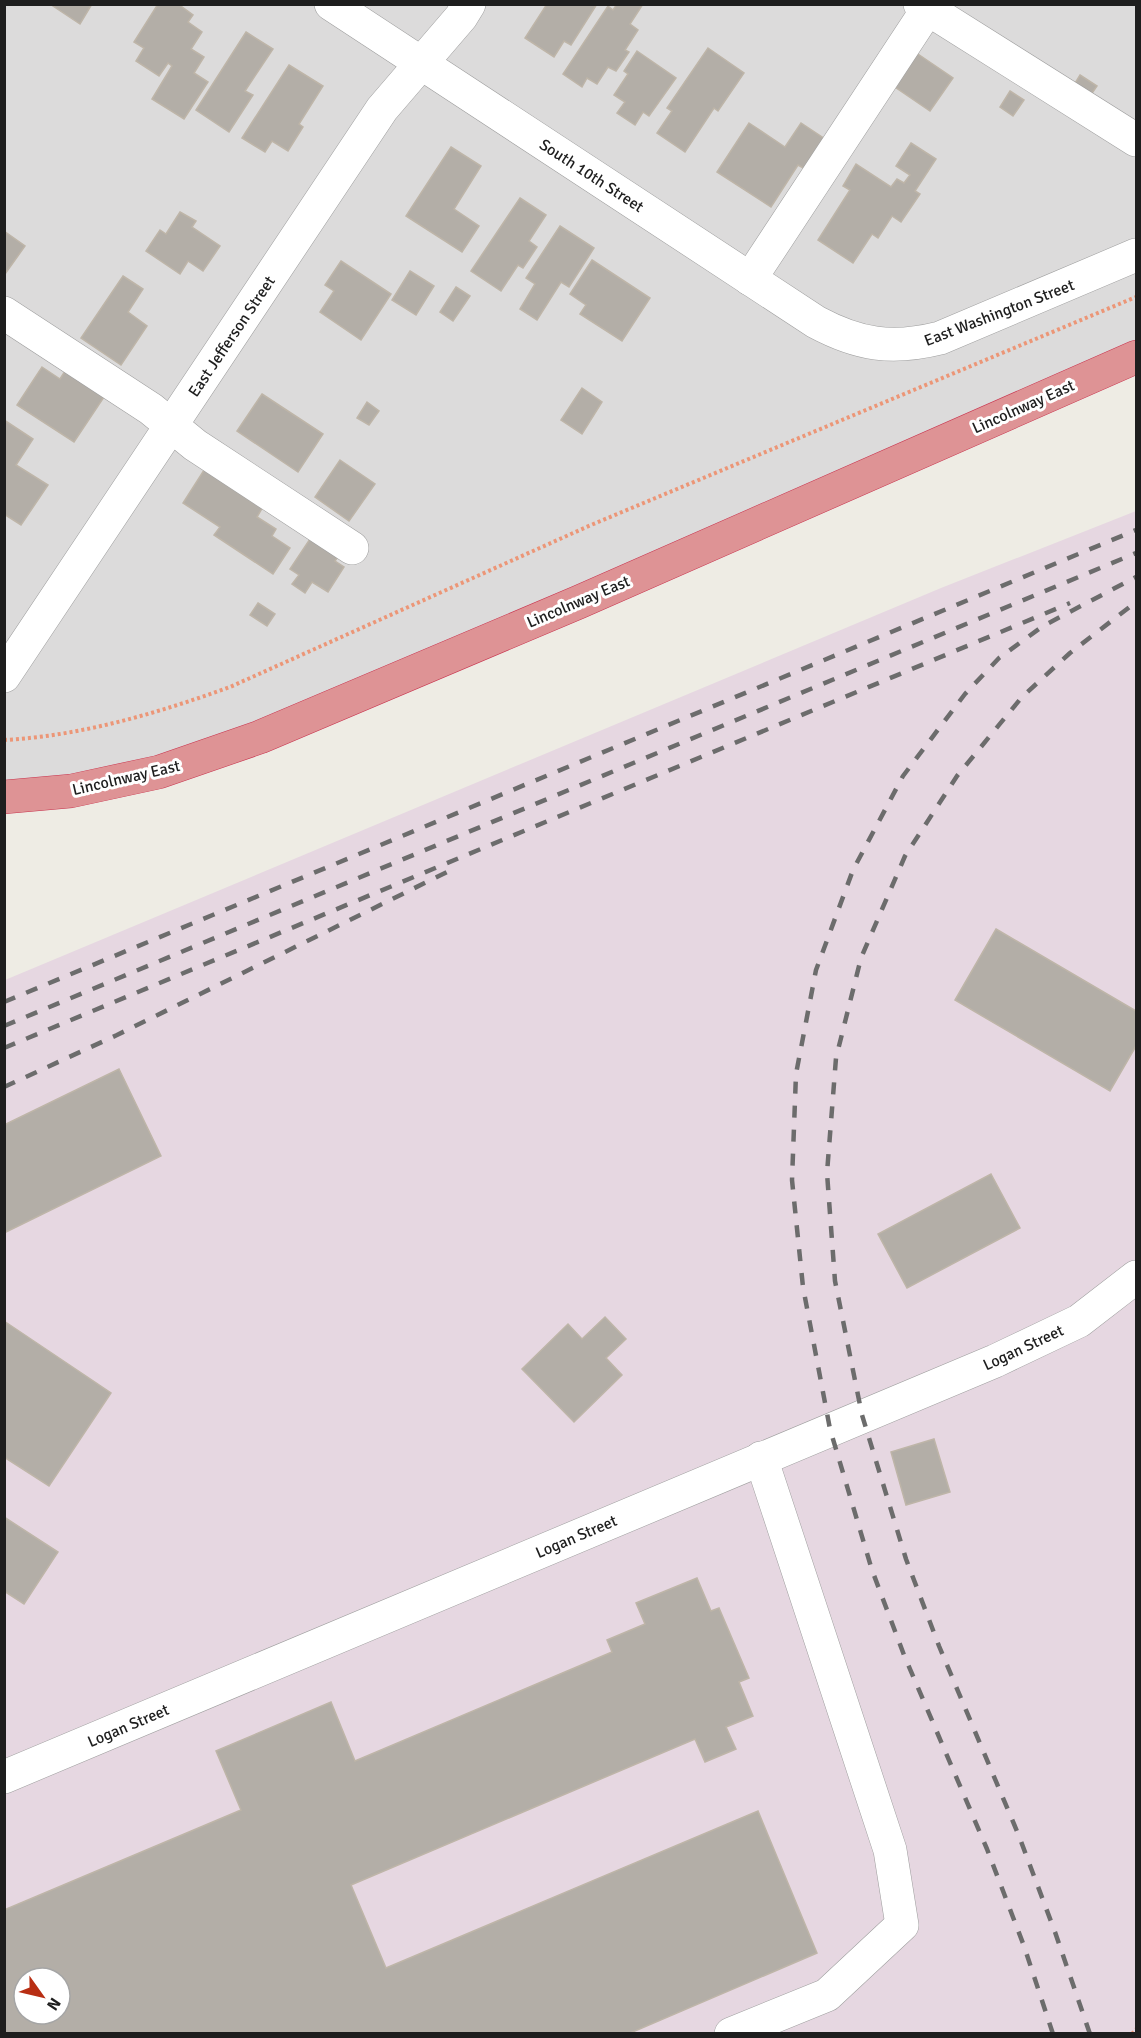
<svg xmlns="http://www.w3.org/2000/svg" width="1141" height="2038" font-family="Signika,sans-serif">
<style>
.residential{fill:#dcdbdb}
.industrial{fill:#e6d7e1;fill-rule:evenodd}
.building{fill:#b3aea7;stroke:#beb5a8;stroke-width:1.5;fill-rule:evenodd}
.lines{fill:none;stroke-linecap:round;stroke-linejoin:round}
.minor-casing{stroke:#9f9f9f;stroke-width:34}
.highway-casing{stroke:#c8354f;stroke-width:34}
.path{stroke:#ec9677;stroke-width:4;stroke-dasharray:3 3;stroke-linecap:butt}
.minor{stroke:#fff;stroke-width:33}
.highway{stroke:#de9395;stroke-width:33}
.rail{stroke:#6c6c6c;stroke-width:4.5;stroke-dasharray:12 12;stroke-linecap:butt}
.labels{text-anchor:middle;stroke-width:6;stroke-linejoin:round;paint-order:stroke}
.street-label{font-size:16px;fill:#1e1e1e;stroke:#fff}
</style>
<rect width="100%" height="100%" fill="#eeece4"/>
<polygon class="residential" points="5,5 1136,5 1136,352 257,733 5,791"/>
<path class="industrial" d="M1136 511V2033L5 2034V980L941 588ZM24 1978H60V2014H24Z"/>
<g class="building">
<polygon points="50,4 92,4 80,24"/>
<polygon points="158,4 178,4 193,15 188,22 202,32 191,49 204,57 194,73 208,82 184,119 152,99 172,66 168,63 159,76 136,61 144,48 134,42"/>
<polygon points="547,4 597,4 571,45 564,41 554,57 525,38"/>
<polygon points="617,4 643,4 630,24 638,30 625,50 629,52 616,71 608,67 597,84 587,78 582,87 563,74 608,6 613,10"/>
<polygon points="246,32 273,49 245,91 253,95 229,132 196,110"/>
<polygon points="708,48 744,73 718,111 714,108 685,152 657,133 672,111 667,108"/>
<polygon points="637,51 676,78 649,116 643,112 635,125 617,113 625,102 614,95 628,74 624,71"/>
<polygon points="915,52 953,78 930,111 892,85"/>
<polygon points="289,65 323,86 299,124 303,127 288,151 272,141 265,152 242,138"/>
<polygon points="1080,75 1097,86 1088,99 1072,88"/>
<polygon points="1010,91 1024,100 1013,116 1000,107"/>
<polygon points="749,123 785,147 801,123 825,139 805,169 798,165 771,207 717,172"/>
<polygon points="911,143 936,159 915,191 920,194 901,222 892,216 878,238 872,234 853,263 818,240 850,190 843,186 856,164 891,187 897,179 904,183 910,175 896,166"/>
<polygon points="451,147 481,166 454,209 479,226 462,252 406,216"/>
<polygon points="520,198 546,215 529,241 537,247 523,268 518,265 501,291 471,271"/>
<polygon points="180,212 196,221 192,227 220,246 203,271 188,261 180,274 146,251 160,230 166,234"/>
<polygon points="560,226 594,248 569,287 561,282 537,320 520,309 535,284 526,278"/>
<polygon points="4,231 25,246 5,274 4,273"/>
<polygon points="592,260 650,298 622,341 580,314 586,305 570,294"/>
<polygon points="341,261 391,294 361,340 320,312 334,291 325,285"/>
<polygon points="410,271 434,286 416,315 392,300"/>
<polygon points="123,276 143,289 128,312 147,326 121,365 81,338"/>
<polygon points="456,287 470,296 453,321 440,312"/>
<polygon points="42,367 60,379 67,368 106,394 74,442 17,405"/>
<polygon points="582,388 602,402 582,434 561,420"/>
<polygon points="262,394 323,434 298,472 237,431"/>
<polygon points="367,402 379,411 369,425 357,418"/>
<polygon points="4,420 33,439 16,465 48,485 21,525 4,514"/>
<polygon points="340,460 375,484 349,521 315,497"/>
<polygon points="206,467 264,505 257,517 276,529 272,536 290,548 273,574 214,535 220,527 183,503"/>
<polygon points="314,533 342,551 335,561 344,567 328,592 312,582 305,593 292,584 299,575 290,569"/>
<polygon points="258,603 275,614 267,626 250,615"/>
<polygon points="996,929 1136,1011 1136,1046 1110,1091 955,1000"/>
<polygon points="119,1069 161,1156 4,1233 4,1125"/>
<polygon points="991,1174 1020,1228 907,1288 878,1234"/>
<polygon points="605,1317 626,1339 606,1358 622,1375 574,1422 522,1369 568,1324 582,1339"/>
<polygon points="4,1321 111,1393 49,1486 4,1457"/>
<polygon points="934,1439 950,1492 906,1505 891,1452"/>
<polygon points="4,1517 58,1552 24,1604 4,1591"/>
<path d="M697 1578 711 1611 719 1608 749 1678 739 1682 753 1716 726 1727 736 1749 705 1762 695 1739 351 1885 386 1968 758 1811 817 1953 628 2034H4V1910L241 1810 216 1751 331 1702 355 1761 612 1652 607 1640 645 1624 636 1603ZM24 1978H60V2014H24Z"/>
</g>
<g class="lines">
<g class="minor-casing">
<g id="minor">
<path d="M331 4 816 322C859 345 892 350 940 338L1136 255"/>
<polyline points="920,4 1136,140"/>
<polyline points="750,279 931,4"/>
<polyline points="4,313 151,409 195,445 352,548"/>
<polyline points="4,676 382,109 461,17 469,4"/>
<polyline points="4,1777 995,1361 1079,1321 1136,1277"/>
<polyline points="731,2034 827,1995 902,1925 890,1850 761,1458"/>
</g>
</g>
<g class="highway-casing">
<polyline id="highway" points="4,797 71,791 159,772 260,737 579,602 1136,357"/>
</g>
<g class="path">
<path d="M4 740C81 736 158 713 230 687L591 525 1136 297"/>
<polyline points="1132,2034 1136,2029"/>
</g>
<use href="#minor" class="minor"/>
<use href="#highway" class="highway"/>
<g class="rail">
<polyline points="4,1002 1136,530"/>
<polyline points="4,1026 1136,553"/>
<polyline points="4,1048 1070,603"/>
<polyline points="4,1087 117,1035 449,871"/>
<polyline points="1053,2034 1024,1946 987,1849 904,1655 872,1570 830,1429 803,1287 792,1180 796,1074 816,970 853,870 903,776 965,694 999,658 1043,626 1136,577"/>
<polyline points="1090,2034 1055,1932 1019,1836 939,1646 906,1559 862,1415 835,1281 827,1173 836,1058 861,958 905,856 957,776 1022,697 1070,653 1136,602"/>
</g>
</g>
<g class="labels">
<g class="street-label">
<text transform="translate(592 175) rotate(33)" y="6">South 10th Street</text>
<text transform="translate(999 312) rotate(-21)" y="6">East Washington Street</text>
<text transform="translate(231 336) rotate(-56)" y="6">East Jefferson Street</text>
<text transform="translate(1023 406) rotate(-24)" y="6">Lincolnway East</text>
<text transform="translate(578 601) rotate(-23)" y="6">Lincolnway East</text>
<text transform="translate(126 777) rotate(-13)" y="6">Lincolnway East</text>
<text transform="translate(1023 1347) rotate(-25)" y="6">Logan Street</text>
<text transform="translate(576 1536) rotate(-23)" y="6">Logan Street</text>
<text transform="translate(128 1725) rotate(-23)" y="6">Logan Street</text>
</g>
</g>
<rect width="1141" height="2038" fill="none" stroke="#1e1e1e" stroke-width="12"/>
<g transform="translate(42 1996) rotate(124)"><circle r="28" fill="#ffffff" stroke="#a5a5a5" stroke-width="1.5"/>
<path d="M0-4.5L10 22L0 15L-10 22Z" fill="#b82e13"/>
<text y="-9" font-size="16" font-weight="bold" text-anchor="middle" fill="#1e1e1e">N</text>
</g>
</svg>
